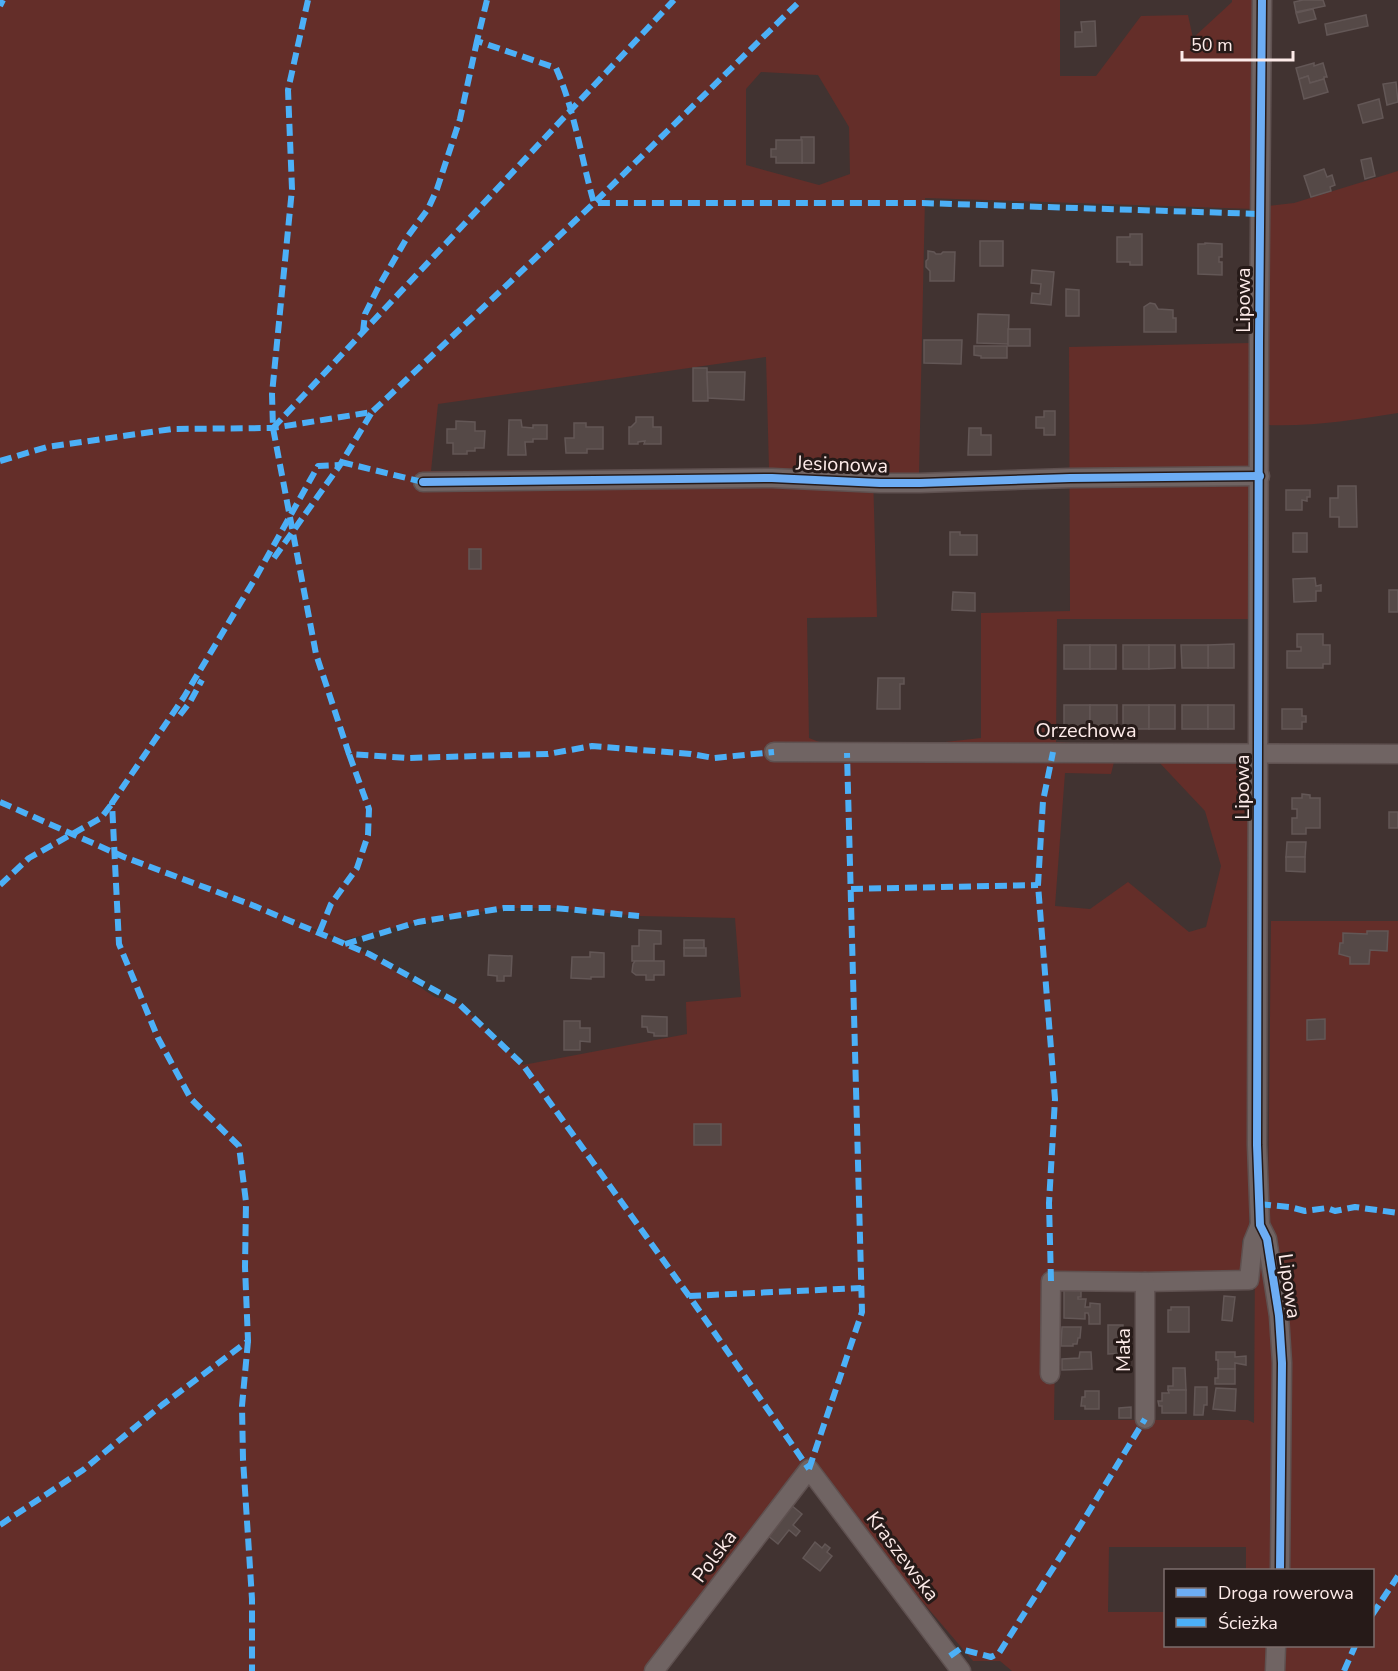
<svg xmlns="http://www.w3.org/2000/svg" width="1398" height="1671" font-family="'Nunito Sans',sans-serif">
<style>
.green{fill:#642e29;fill-rule:evenodd}
.building{fill:#554947;stroke:#635756;stroke-width:1.5}
.lines{fill:none;stroke-linecap:round;stroke-linejoin:round}
.minor-casing{stroke:#5f5150;stroke-width:21}
.minor{stroke:#706463;stroke-width:18}
.quiet{stroke:#4cb0f7;stroke-width:6;stroke-dasharray:12 6;stroke-linecap:butt}
.cycleway-casing{stroke:#261a18;stroke-width:11}
.cycleway{stroke:#6dadf4;stroke-width:8}
.labels{text-anchor:middle;stroke-width:6;stroke-linejoin:round;paint-order:stroke}
.street-label{font-size:20px;fill:#fdebe9;stroke:#261a18}
</style>
<rect width="100%" height="100%" fill="#413331"/>
<g class="green">
<path d="M0 0H1060V76H1096L1141 16 1188 15 1193 38 1232 2V0H1259L1254 209 925 198 919 474H873L877 617 807 618 809 738 847 753 981 738V613L1070 611 1069 347 1250 343 1254 477V619H1057L1056 742 1118 746 1111 774 1065 773 1055 906 1090 909 1128 882 1189 932 1206 927 1221 866 1205 811 1157 760H1251L1249 1230 1242 1241V1274L1056 1275 1054 1420H1248L1254 1423 1255 1256 1264 1253 1276 1370 1272 1570H1246V1547H1109L1108 1612H1165L1166 1646H1269L1268 1671H1012L1000 1661H973L809 1469 655 1671H0ZM761 72 818 75 849 127 850 174 819 185 746 165V89ZM766 357 769 469 431 471 438 404ZM504 908H555L639 916 735 918 741 997 686 1002 687 1034 523 1065 458 1003 435 997 369 954 280 916 343 940 418 922Z"/>
<path d="M1398 171V413C1354 420 1311 427 1266 425L1267 206 1294 203Z"/>
<polygon points="1271,921 1398,921 1398,1671 1281,1671 1283,1646 1372,1646 1372,1570 1286,1570 1290,1455 1288,1358 1268,1212"/>
</g>
<g class="building">
<polygon points="1303,0 1323,0 1325,6 1296,12 1294,2"/>
<polygon points="1313,9 1316,19 1299,23 1296,13"/>
<polygon points="1366,15 1368,26 1327,35 1325,24"/>
<polygon points="1095,21 1096,46 1075,47 1075,32 1082,32 1081,22"/>
<polygon points="1314,63 1314,66 1323,63 1327,77 1324,77 1324,79 1310,83 1308,76 1299,79 1296,68"/>
<polygon points="1308,76 1310,83 1324,79 1328,92 1304,99 1299,79"/>
<polygon points="1396,82 1398,102 1387,105 1383,84"/>
<polygon points="1379,99 1383,118 1363,123 1358,105"/>
<polygon points="801,137 814,137 814,163 802,163"/>
<polygon points="776,140 802,140 802,163 776,163 776,157 771,157 771,149 776,149"/>
<polygon points="1371,158 1375,176 1365,179 1361,160"/>
<polygon points="1324,169 1327,177 1332,175 1335,185 1330,187 1331,191 1311,197 1304,176"/>
<polygon points="1130,234 1142,234 1142,265 1130,265 1130,262 1117,262 1117,237 1130,237"/>
<rect x="980" y="241" width="23" height="25"/>
<polygon points="1205,243 1222,244 1222,257 1219,257 1219,262 1222,262 1222,275 1198,274 1198,244 1205,244"/>
<polygon points="928,251 934,252 936,254 941,254 943,252 955,252 954,281 930,281 930,271 926,267 926,261 928,259"/>
<polygon points="1032,270 1054,272 1051,305 1031,303 1032,293 1040,294 1041,284 1031,283"/>
<polygon points="1066,289 1079,290 1079,316 1066,316"/>
<polygon points="1150,303 1155,304 1158,309 1173,310 1173,318 1176,318 1176,332 1144,332 1144,307"/>
<polygon points="978,314 1009,315 1008,344 977,343"/>
<rect x="1008" y="329" width="22" height="17"/>
<polygon points="924,340 962,340 961,364 924,363"/>
<polygon points="974,346 1007,346 1007,358 981,358 981,356 974,355"/>
<polygon points="693,368 707,368 708,401 693,401"/>
<polygon points="707,372 745,372 744,400 708,398"/>
<polygon points="1044,411 1055,411 1055,435 1044,435 1044,428 1036,428 1036,417 1044,417"/>
<polygon points="636,417 653,417 653,427 661,427 661,444 644,444 645,441 638,442 638,444 629,444 629,427 631,427 636,422"/>
<polygon points="509,420 521,420 522,427 533,428 533,425 547,425 547,439 533,439 533,442 525,442 526,455 508,455"/>
<polygon points="456,421 475,422 475,431 485,431 484,448 475,448 475,451 467,451 467,454 453,454 453,443 447,443 447,429 456,429"/>
<polygon points="574,423 586,423 586,427 603,427 603,449 587,449 587,453 566,453 565,438 574,438"/>
<polygon points="969,428 981,428 981,435 991,435 991,455 968,455"/>
<polygon points="1338,486 1356,486 1357,527 1339,527 1339,517 1330,517 1330,498 1338,498"/>
<polygon points="1286,490 1310,490 1310,497 1307,497 1307,501 1302,500 1302,510 1286,510"/>
<polygon points="950,532 960,532 960,535 977,535 977,555 950,555"/>
<rect x="1293" y="533" width="14" height="19"/>
<rect x="469" y="549" width="12" height="20"/>
<polygon points="1315,578 1316,586 1321,585 1321,591 1316,591 1316,601 1294,602 1293,579"/>
<rect x="1389" y="590" width="9" height="22"/>
<polygon points="953,592 975,593 975,611 952,610"/>
<polygon points="1297,634 1323,634 1323,645 1330,645 1330,664 1323,664 1323,668 1287,668 1287,651 1301,651 1301,647 1297,647"/>
<polygon points="1234,644 1234,668 1208,668 1208,645"/>
<rect x="1064" y="645" width="26" height="24"/>
<rect x="1090" y="645" width="26" height="24"/>
<rect x="1123" y="645" width="26" height="24"/>
<polygon points="1149,645 1175,645 1175,668 1149,669"/>
<polygon points="1181,645 1208,645 1208,668 1182,668"/>
<polygon points="878,678 904,678 904,684 900,684 900,709 877,709"/>
<rect x="1064" y="705" width="26" height="24"/>
<rect x="1090" y="705" width="27" height="24"/>
<rect x="1123" y="705" width="26" height="24"/>
<rect x="1149" y="705" width="26" height="24"/>
<rect x="1182" y="705" width="26" height="24"/>
<rect x="1208" y="705" width="26" height="24"/>
<polygon points="1282,709 1302,709 1302,716 1306,716 1306,722 1302,722 1302,729 1282,729"/>
<polygon points="1302,794 1310,795 1310,798 1320,798 1320,828 1306,828 1306,834 1292,834 1292,818 1297,818 1297,809 1292,809 1292,798 1302,798"/>
<rect x="1389" y="812" width="9" height="16"/>
<polygon points="1287,842 1306,842 1305,857 1286,857"/>
<polygon points="1286,857 1305,857 1305,872 1286,871"/>
<polygon points="639,930 661,931 661,944 654,944 654,961 632,961 632,946 639,946"/>
<polygon points="1367,931 1388,931 1387,951 1370,950 1369,964 1350,964 1350,957 1339,954 1340,943 1343,943 1343,933 1367,934"/>
<rect x="684" y="940" width="20" height="8"/>
<rect x="684" y="948" width="22" height="8"/>
<polygon points="590,952 604,953 604,977 591,977 591,979 571,978 572,957 590,957"/>
<polygon points="489,955 512,956 511,976 504,976 504,981 497,981 497,976 488,975"/>
<polygon points="635,961 664,961 664,975 654,975 654,980 646,980 646,975 636,975 632,972 633,964"/>
<polygon points="642,1016 667,1017 667,1036 654,1036 654,1033 648,1032 647,1027 642,1027"/>
<polygon points="1325,1019 1325,1039 1307,1040 1307,1020"/>
<polygon points="564,1021 580,1021 580,1028 590,1028 590,1042 580,1041 580,1050 564,1050"/>
<rect x="694" y="1124" width="27" height="21"/>
<polygon points="1064,1290 1081,1291 1081,1297 1078,1297 1078,1299 1086,1299 1085,1307 1090,1307 1090,1303 1100,1304 1100,1324 1089,1324 1089,1316 1088,1313 1085,1313 1085,1319 1064,1318"/>
<polygon points="1224,1296 1235,1297 1232,1321 1222,1320"/>
<polygon points="1171,1307 1189,1307 1189,1332 1168,1332 1168,1310 1171,1310"/>
<polygon points="1108,1325 1123,1325 1124,1353 1108,1354"/>
<polygon points="1062,1327 1081,1327 1080,1338 1078,1338 1077,1344 1073,1344 1073,1346 1061,1346"/>
<polygon points="1080,1352 1091,1352 1092,1369 1062,1370 1062,1359 1079,1358"/>
<polygon points="1216,1352 1235,1352 1235,1357 1246,1356 1246,1365 1235,1363 1235,1369 1218,1369 1218,1360 1216,1360"/>
<polygon points="1173,1368 1185,1368 1186,1390 1168,1390 1168,1386 1173,1386"/>
<polygon points="1218,1369 1235,1369 1235,1384 1215,1384 1215,1378 1218,1378"/>
<polygon points="1195,1387 1207,1387 1207,1405 1204,1405 1203,1415 1194,1415"/>
<polygon points="1216,1388 1236,1389 1235,1411 1213,1409"/>
<polygon points="1168,1390 1186,1390 1186,1413 1162,1413 1162,1406 1159,1406 1158,1401 1162,1401 1162,1393 1169,1393"/>
<polygon points="1085,1391 1099,1391 1099,1409 1085,1409 1085,1406 1081,1406 1082,1397 1085,1397"/>
<polygon points="1131,1407 1131,1418 1119,1418 1119,1408"/>
<polygon points="791,1505 802,1514 793,1525 800,1531 796,1536 789,1530 778,1544 767,1535"/>
<polygon points="815,1542 822,1548 825,1544 830,1548 827,1552 832,1556 820,1571 803,1558"/>
</g>
<g class="lines">
<g class="minor-casing">
<g id="minor">
<polyline points="1262,0 1259,342 1257,1145 1260,1225 1267,1239 1279,1316 1282,1363 1280,1570"/>
<polyline points="423,482 772,478 880,483 920,483 1070,478 1260,476"/>
<polyline points="774,752 1398,754"/>
<polyline points="1050,1374 1051,1281 1145,1282 1249,1280 1253,1242 1260,1225"/>
<polyline points="1145,1419 1145,1282"/>
<polyline points="654,1671 809,1469 961,1671"/>
<polyline points="1275,1671 1276,1646"/>
</g>
</g>
<use href="#minor" class="minor"/>
<g class="quiet">
<polyline points="308,0 288,90 292,189 272,394 273,428 316,654 349,754 407,758 548,754 592,746 691,754 714,758 774,752"/>
<path d="M487 0 477 41 556 68C575 111 581 158 594 203H922L1260 214"/>
<polyline points="0,6 3,0"/>
<polyline points="363,332 365,314 380,284 408,236 428,209 437,189 460,119 477,41"/>
<polyline points="273,428 674,0"/>
<polyline points="0,461 47,447 172,429 273,428 372,412 594,203 801,0"/>
<polyline points="341,462 423,482"/>
<polyline points="274,558 340,465 372,412"/>
<polyline points="180,715 190,702 202,680"/>
<polyline points="0,802 124,857 252,905 369,954 458,1003 523,1065 689,1296 809,1469"/>
<polyline points="0,885 29,858 101,818 114,801"/>
<polyline points="851,889 1038,885"/>
<polyline points="320,931 331,904 357,868 368,835 369,809 349,754"/>
<polyline points="345,944 418,922 504,908 555,908 639,916"/>
<polyline points="1259,1204 1290,1207 1305,1211 1327,1208 1335,1211 1355,1207 1398,1213"/>
<polyline points="1051,1281 1049,1203 1055,1099 1038,885 1043,801 1053,752"/>
<polyline points="689,1296 861,1288"/>
<polyline points="248,1341 242,1406 243,1459 252,1599 252,1671"/>
<polyline points="809,1469 862,1312 847,753"/>
<polyline points="0,1525 83,1470 162,1405 248,1341 245,1267 246,1202 239,1146 191,1099 158,1038 119,944 112,803 184,697 256,577 318,466 340,465"/>
<polyline points="1372,1615 1398,1576"/>
<polyline points="950,1656 960,1649 991,1657 999,1653 1085,1518 1145,1419"/>
<polyline points="1344,1671 1355,1646"/>
</g>
<g class="cycleway-casing">
<g id="cycleway">
<polyline points="1262,0 1259,342 1257,1145 1260,1225 1267,1239 1279,1316 1282,1363 1280,1570"/>
<polyline points="423,482 772,478 880,483 920,483 1070,478 1260,476"/>
</g>
</g>
<use href="#cycleway" class="cycleway"/>
</g>
<g class="labels">
<g class="street-label">
<text transform="translate(1243 300) rotate(-90)" y="7">Lipowa</text>
<text transform="translate(842 464) rotate(2)" y="7">Jesionowa</text>
<text x="1086" y="737">Orzechowa</text>
<text transform="translate(1242 787) rotate(-90)" y="7">Lipowa</text>
<text transform="translate(1290 1286) rotate(82)" y="7">Lipowa</text>
<text transform="translate(1123 1350) rotate(-90)" y="7">Mała</text>
<text transform="translate(714 1556) rotate(-53)" y="7">Polska</text>
<text transform="translate(903 1556) rotate(53)" y="7">Kraszewska</text>
</g>
</g>
<rect x="1164" y="1569" width="210" height="78" fill="#261a18" stroke="#7c6e6c" stroke-width="1.5"/>
<rect x="1176" y="1588" width="30" height="9" fill="#6dadf4" stroke="#7c6e6c" stroke-width="1.5"/>
<text x="1218" y="1599" font-size="18" fill="#fdebe9">Droga rowerowa</text>
<rect x="1176" y="1618" width="30" height="9" fill="#4cb0f7" stroke="#7c6e6c" stroke-width="1.5"/>
<text x="1218" y="1629" font-size="18" fill="#fdebe9">Ścieżka</text>
<path d="M1182 51v9h111v-9" fill="none" stroke="#fdebe9" stroke-width="3"/>
<text x="1191" y="51" font-size="18" fill="#fdebe9" stroke="#261a18" stroke-width="4.5" paint-order="stroke">50 m</text>
</svg>
